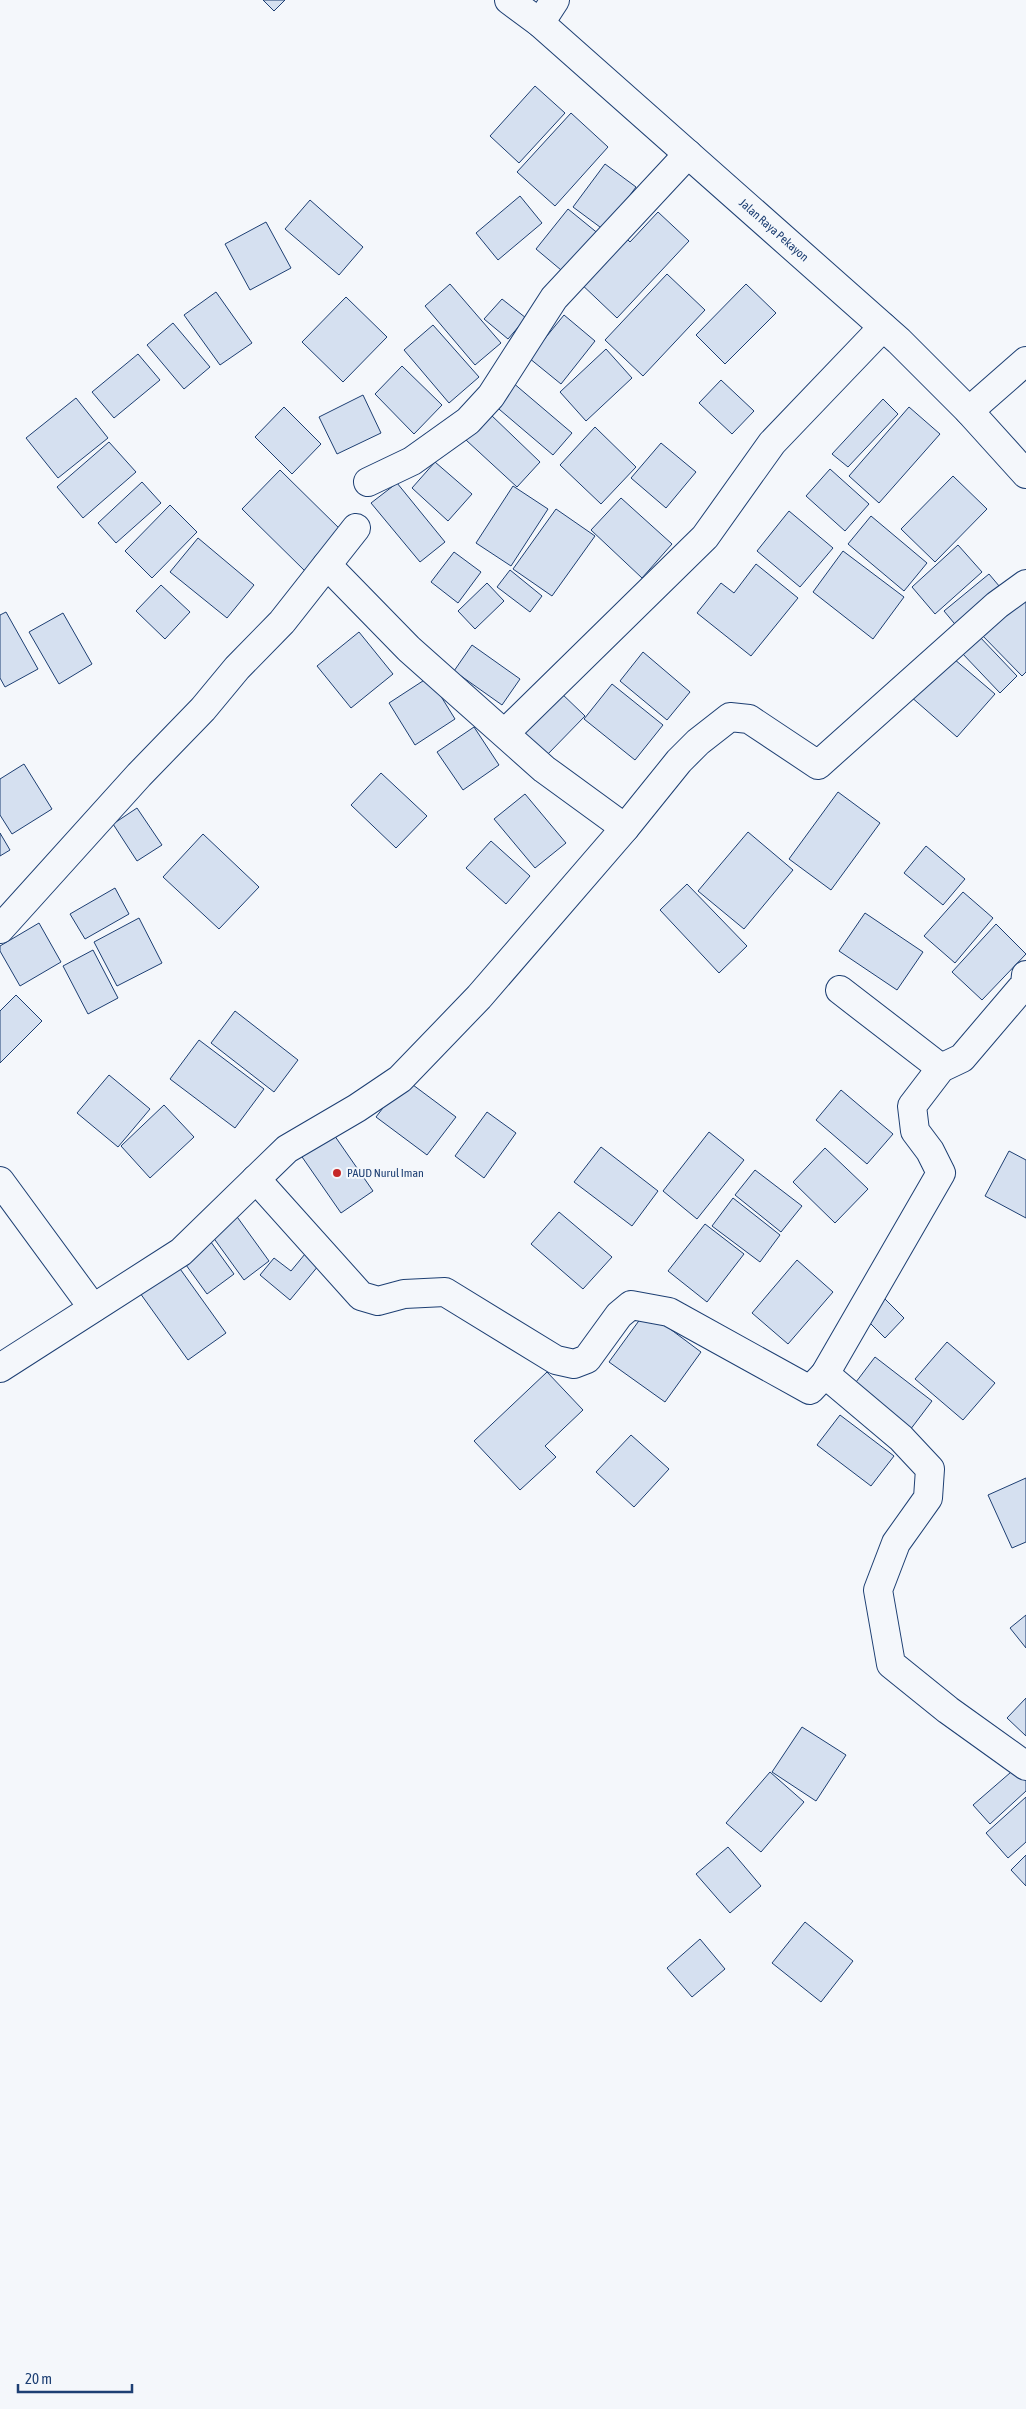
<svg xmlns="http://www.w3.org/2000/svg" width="1026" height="2409" font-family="'Asap Condensed',sans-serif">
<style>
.building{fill:#d5e0f0;stroke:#1d3f73}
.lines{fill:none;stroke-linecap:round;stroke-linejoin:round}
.minor-casing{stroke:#1d3f73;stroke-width:30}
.minor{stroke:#f4f7fb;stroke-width:28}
.poi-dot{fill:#c62828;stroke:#f4f7fb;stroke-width:2}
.labels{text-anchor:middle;stroke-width:4;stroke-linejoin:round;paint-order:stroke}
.street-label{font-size:12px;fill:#1d3f73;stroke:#f4f7fb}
.poi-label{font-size:12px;fill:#1d3f73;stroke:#f4f7fb;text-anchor:start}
</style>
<rect width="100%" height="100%" fill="#f4f7fb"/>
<g class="building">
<polygon points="263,0 285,0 274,11"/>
<polygon points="535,86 565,113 519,163 490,136"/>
<polygon points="571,113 608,147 555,206 517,172"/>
<polygon points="605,164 636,187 604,230 573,207"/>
<polygon points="520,196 542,223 498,260 476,233"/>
<polygon points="310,200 363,247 339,275 285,229"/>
<polygon points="568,209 600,235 567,275 536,249"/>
<polygon points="658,212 689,241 617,318 577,280 621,233 630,242"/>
<polygon points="266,222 291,268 250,290 225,244"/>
<polygon points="667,274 705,310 643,376 605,340"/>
<polygon points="450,284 501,343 475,365 425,306"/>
<polygon points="746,284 776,313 725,364 696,335"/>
<polygon points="216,292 252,343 220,365 184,315"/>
<polygon points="346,297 387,337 343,382 302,342"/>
<polygon points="502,299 526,318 508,339 484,319"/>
<polygon points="564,315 595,341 561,384 529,358"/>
<polygon points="173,323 210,367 184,389 147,345"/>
<polygon points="433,325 479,377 449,403 404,350"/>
<polygon points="606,349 632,378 586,421 560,392"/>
<polygon points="138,354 160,380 114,418 92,392"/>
<polygon points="402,366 442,405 414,434 375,394"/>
<polygon points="721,380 754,411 732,434 699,403"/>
<polygon points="512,382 572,433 553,455 493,404"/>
<polygon points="363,395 381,433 337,454 319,417"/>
<polygon points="76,398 108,438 58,478 26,438"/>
<polygon points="883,399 898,414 848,467 832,454"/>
<polygon points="284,407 321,444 292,474 255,437"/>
<polygon points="909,407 940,434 879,503 849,476"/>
<polygon points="490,414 540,462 517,487 466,440"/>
<polygon points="595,427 636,467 601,504 560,465"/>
<polygon points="109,442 136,472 83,518 57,487"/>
<polygon points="661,443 696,472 666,508 631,478"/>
<polygon points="435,462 472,494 448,521 412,488"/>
<polygon points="830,469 869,504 845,531 806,496"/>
<polygon points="280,470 345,534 307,573 242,509"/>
<polygon points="953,476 987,509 935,562 901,529"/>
<polygon points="142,482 161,503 116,543 98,523"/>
<polygon points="397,483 445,542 420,562 371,503"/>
<polygon points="513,486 548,509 511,566 476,543"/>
<polygon points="621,498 672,544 642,578 591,530"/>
<polygon points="170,505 197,532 152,578 125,551"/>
<polygon points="556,509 595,536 552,596 513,569"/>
<polygon points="789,511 833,548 800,587 757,551"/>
<polygon points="871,516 927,563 904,591 848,544"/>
<polygon points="198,538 254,585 227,618 170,572"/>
<polygon points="958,545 982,572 935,614 912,587"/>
<polygon points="843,551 904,597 873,639 813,592"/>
<polygon points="454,552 481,572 458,603 431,582"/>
<polygon points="756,564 798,598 751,656 697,613 721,583 734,593"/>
<polygon points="510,570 542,596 530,612 497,587"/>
<polygon points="989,574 1005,593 959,629 944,611"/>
<polygon points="487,583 504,601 475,629 458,611"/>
<polygon points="161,585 190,612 165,639 136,611"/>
<polygon points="1026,590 1026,672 1022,676 979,632"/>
<polygon points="6,612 38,669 5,687 0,678 0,615"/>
<polygon points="63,613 92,664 59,684 29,632"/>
<polygon points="359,632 393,674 351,708 317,666"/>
<polygon points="978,635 1017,676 1000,693 961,652"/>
<polygon points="472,645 520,679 502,705 454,671"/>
<polygon points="643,652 690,692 667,720 620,681"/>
<polygon points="947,653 995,694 957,737 910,696"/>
<polygon points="429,677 455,719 415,745 389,703"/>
<polygon points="612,684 663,725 635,760 584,719"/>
<polygon points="559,691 585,716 546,756 521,731"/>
<polygon points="474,727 499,765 463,790 437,752"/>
<polygon points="24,764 52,809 12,834 0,815 0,779"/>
<polygon points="381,773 427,816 396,848 351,805"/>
<polygon points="838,792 880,823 831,890 789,859"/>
<polygon points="525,794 566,843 535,868 494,819"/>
<polygon points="137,808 162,845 137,861 113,824"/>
<polygon points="748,832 793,870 744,929 698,891"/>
<polygon points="0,833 10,850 0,856"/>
<polygon points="203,834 259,887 219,929 163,877"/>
<polygon points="491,841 530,876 506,904 466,868"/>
<polygon points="926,846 965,879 943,905 904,873"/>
<polygon points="687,884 747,946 719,973 660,910"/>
<polygon points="115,888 129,914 85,939 70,914"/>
<polygon points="963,892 993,918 955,963 924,936"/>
<polygon points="865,913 923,952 897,990 839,951"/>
<polygon points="139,918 162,963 117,986 94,942"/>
<polygon points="39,923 61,962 20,986 0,951 0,946"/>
<polygon points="996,924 1026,954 982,1000 952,972"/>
<polygon points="93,950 118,998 88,1014 63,966"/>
<polygon points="16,995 42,1021 0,1063 0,1011"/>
<polygon points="235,1011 298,1060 274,1092 211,1043"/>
<polygon points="199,1040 264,1089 235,1128 170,1079"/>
<polygon points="109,1075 150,1109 118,1147 77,1113"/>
<polygon points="405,1079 456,1117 427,1155 376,1117"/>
<polygon points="841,1090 893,1134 867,1164 816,1120"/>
<polygon points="164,1105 194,1137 150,1178 121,1146"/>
<polygon points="487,1112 516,1133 484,1178 455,1156"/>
<polygon points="332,1132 373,1191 341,1213 300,1154"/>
<polygon points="709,1132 744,1160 697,1219 663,1191"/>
<polygon points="601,1147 658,1191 632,1226 574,1182"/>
<polygon points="825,1148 868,1189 835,1223 793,1182"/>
<polygon points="1009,1151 1026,1160 1026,1218 985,1196"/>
<polygon points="755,1170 802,1206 781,1232 735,1195"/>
<polygon points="733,1198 780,1235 760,1262 712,1226"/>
<polygon points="559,1212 612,1257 583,1289 531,1244"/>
<polygon points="235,1214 269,1261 244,1280 210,1233"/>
<polygon points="705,1224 744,1254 707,1302 668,1271"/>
<polygon points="208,1238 234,1274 207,1294 181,1258"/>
<polygon points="305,1254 319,1265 290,1300 260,1275 274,1258 291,1271"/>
<polygon points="797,1260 833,1292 788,1344 752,1313"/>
<polygon points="178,1266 226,1333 188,1360 140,1293"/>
<polygon points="884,1298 904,1318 885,1338 865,1318"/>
<polygon points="646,1311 701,1352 665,1402 609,1362"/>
<polygon points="947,1342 995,1383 963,1420 915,1379"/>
<polygon points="875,1357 932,1401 910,1430 853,1386"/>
<polygon points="547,1372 583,1410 545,1446 556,1457 520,1490 474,1441"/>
<polygon points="840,1415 894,1456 871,1486 817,1445"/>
<polygon points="631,1435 669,1469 634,1507 596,1472"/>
<polygon points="1026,1478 1026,1542 1012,1548 988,1495"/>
<polygon points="1026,1615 1026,1648 1010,1628"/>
<polygon points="1026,1698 1026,1736 1007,1718"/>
<polygon points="802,1727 846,1755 816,1801 772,1772"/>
<polygon points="1018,1766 1026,1776 1026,1791 990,1824 973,1805"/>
<polygon points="770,1772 804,1802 761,1852 726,1823"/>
<polygon points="1026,1797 1026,1842 1008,1858 986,1833"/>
<polygon points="728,1847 761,1886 730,1913 696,1874"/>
<polygon points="1026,1855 1026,1886 1011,1870"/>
<polygon points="805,1922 853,1961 821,2002 772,1963"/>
<polygon points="700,1939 725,1969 692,1997 667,1968"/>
</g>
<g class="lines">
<g class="minor-casing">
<g id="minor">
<path id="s1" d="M509 0 540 23 899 341 969 411 1026 474"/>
<polyline points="540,23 555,0"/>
<polyline points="969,411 1026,361"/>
<polyline points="368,482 412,461 468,421 491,396 554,298 688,154"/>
<polyline points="327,565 409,649 544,769 625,828"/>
<polyline points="505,733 705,537 772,443 883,327"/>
<polyline points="0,929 139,775 203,709 237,668 282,622 356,528"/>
<polyline points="840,990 941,1068"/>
<polyline points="256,1179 361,1296 378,1301 404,1294 445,1292 556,1360 574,1364 587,1359 619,1315 631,1305 669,1312 810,1390 825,1374 941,1173 930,1151 915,1131 912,1106 941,1068 962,1058 1025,984 1026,975"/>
<polyline points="0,1181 93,1308"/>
<polyline points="0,1368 181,1252 287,1149 357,1108 400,1079 479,997 625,828 679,761 698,742 730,717 749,719 818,765 997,605 1026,584"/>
<polyline points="825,1374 901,1438 930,1469 928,1498 896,1543 878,1590 891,1664 948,1710 1026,1766"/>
</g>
</g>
<use href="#minor" class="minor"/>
</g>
<circle class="poi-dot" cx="337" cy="1173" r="5"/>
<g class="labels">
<g class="street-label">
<text dy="4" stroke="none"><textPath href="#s1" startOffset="351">Jalan Raya Pekayon</textPath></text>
</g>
<g class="poi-label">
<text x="347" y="1177">PAUD Nurul Iman</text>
</g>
</g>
<path d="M18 2384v8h114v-8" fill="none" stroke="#1d3f73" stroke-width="2.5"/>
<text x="25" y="2384" font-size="15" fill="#1d3f73" stroke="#f4f7fb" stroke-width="4" paint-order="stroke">20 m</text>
</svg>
